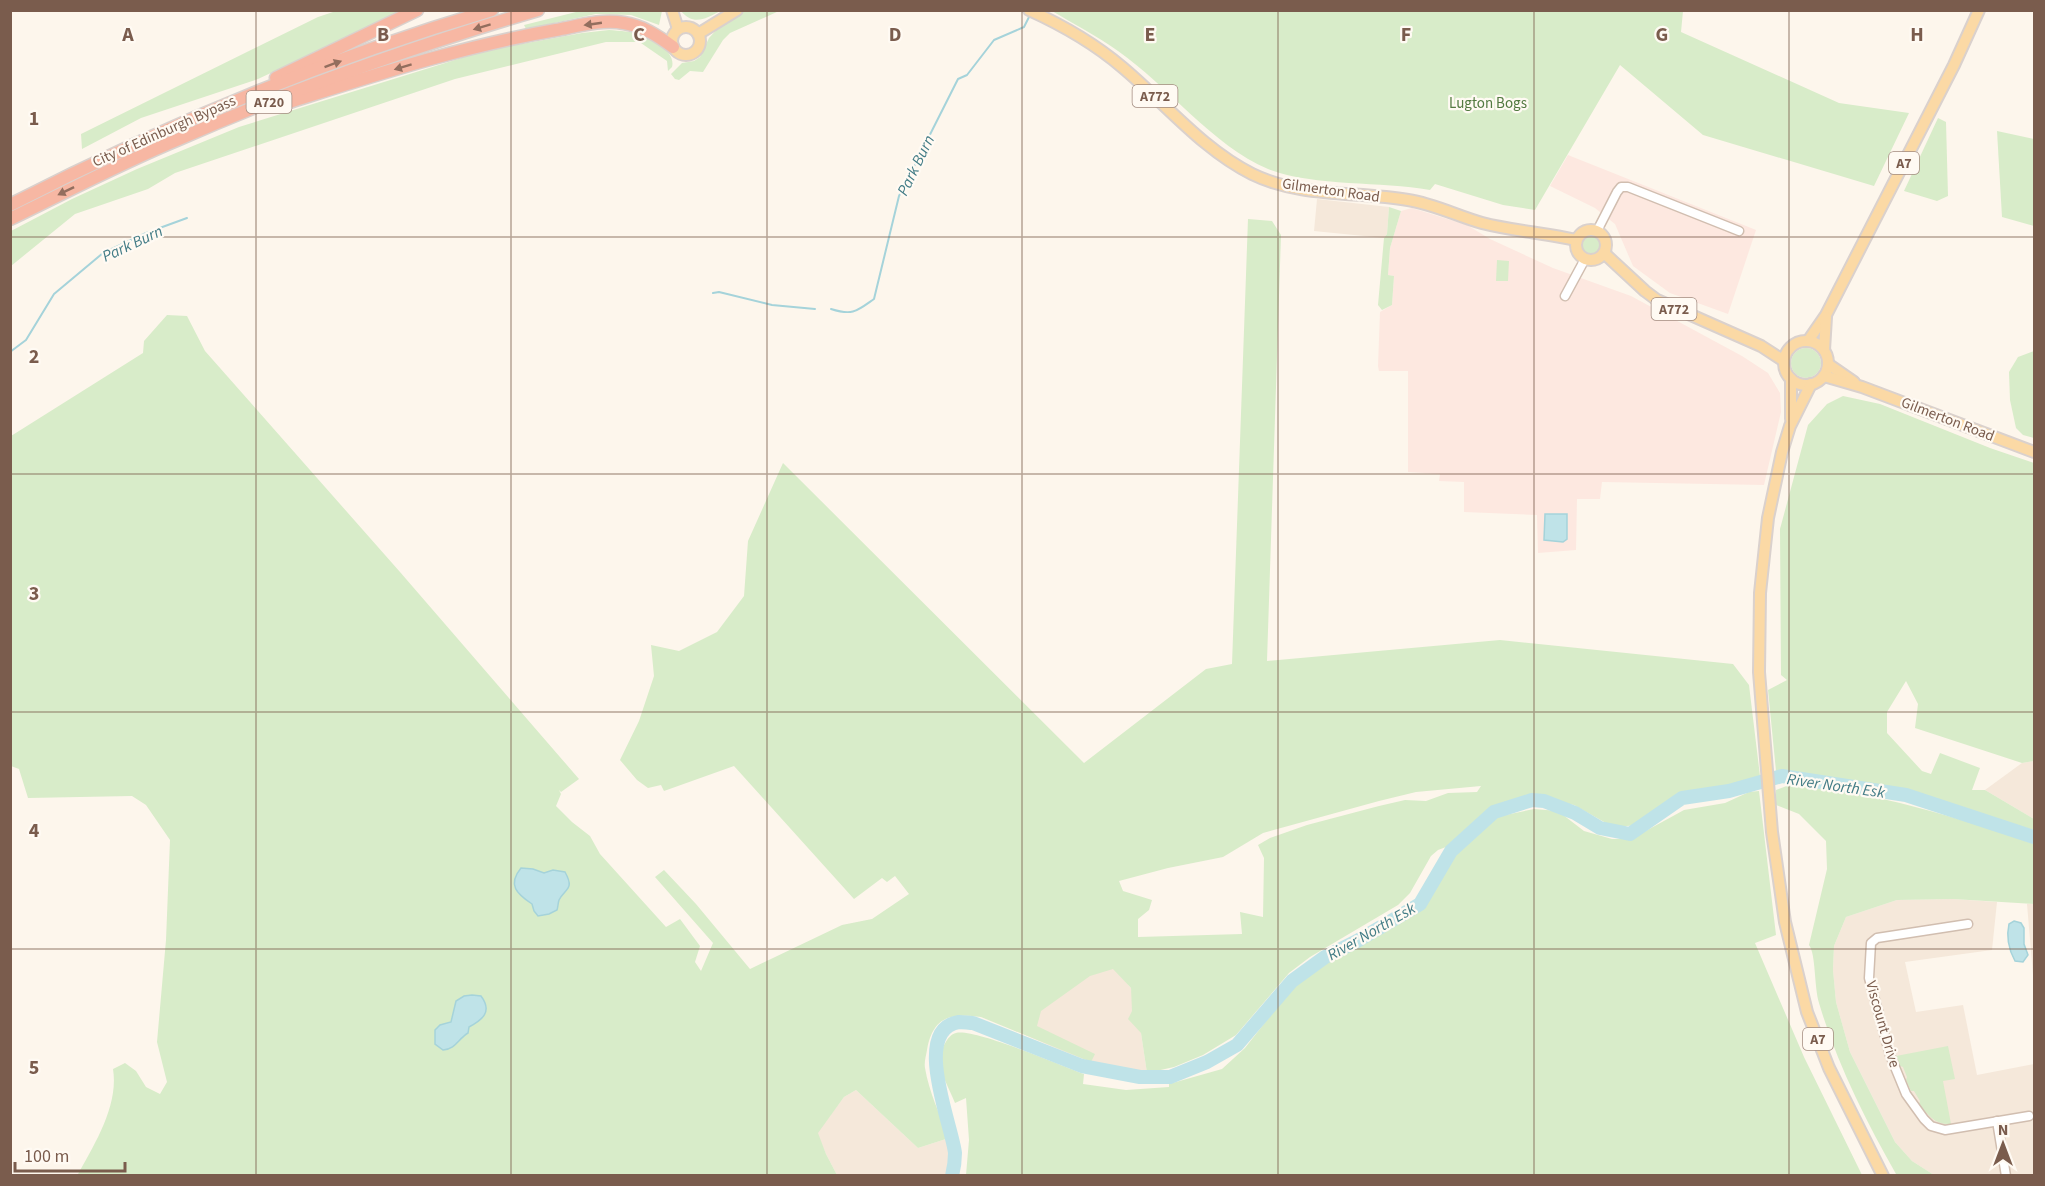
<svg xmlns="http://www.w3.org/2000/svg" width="2045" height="1186" font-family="'Source Sans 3',sans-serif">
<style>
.residential{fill:#f5e8da}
.commercial{fill:#fde8e0}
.green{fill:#d8ecc9;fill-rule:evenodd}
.water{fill:#bfe3e8;stroke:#a5d3da;stroke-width:1.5}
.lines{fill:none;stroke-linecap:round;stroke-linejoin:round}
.stream{stroke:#a5d3da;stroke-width:2}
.river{stroke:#bfe3e8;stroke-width:14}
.minor-casing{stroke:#d1beb0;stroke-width:11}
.major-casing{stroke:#dad1cd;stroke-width:14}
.highway-casing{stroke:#dad1cd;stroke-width:15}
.minor{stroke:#fff;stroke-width:8}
.major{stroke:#fbd9a5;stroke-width:10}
.highway{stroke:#f7b7a3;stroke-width:12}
.oneway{fill:#936e5e}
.grid{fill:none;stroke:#7a5c4d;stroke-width:1.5;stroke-opacity:0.55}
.labels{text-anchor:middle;stroke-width:4.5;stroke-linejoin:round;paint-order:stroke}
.shield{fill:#fffaf3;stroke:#a28b7f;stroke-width:1.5}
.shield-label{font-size:14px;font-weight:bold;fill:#7a5c4d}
.park-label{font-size:15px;fill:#537a41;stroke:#fffaf3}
.street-label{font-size:15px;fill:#7a5c4d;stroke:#fffaf3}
.water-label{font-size:16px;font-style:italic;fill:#437c86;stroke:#fffaf3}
.grid-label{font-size:20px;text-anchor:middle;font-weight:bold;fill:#7a5c4d;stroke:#fffaf3;stroke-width:4.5;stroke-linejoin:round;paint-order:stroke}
</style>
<rect width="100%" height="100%" fill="#fdf6ec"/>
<g class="residential">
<polygon points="1317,199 1389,207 1387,234 1384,238 1314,231"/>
<polygon points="2034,761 2034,819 1985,790 2022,763"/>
<polygon points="1953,899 1997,902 1992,950 1905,962 1916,1012 1963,1005 1977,1075 2034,1064 2034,1175 1934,1175 1912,1161 1895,1142 1850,1052 1836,1002 1833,970 1834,946 1846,917 1897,900"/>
<polygon points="2027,904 2034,904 2034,987"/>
<polygon points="1098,950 1131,988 1141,1033 1147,1073 1091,1062 1060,1050 1009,1028 1013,1016"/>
<polygon points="856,1090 918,1148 949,1138 950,1156 948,1175 837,1175 826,1154 817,1133 844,1097"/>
</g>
<g class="commercial">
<polygon points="1568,155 1756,230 1728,314 1670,293 1633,266 1615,224 1595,208 1550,186"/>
<polygon points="1412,208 1467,225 1490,239 1553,268 1631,296 1742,356 1768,373 1780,393 1781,412 1764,485 1602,482 1600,499 1577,499 1576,550 1538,553 1537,515 1464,512 1464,482 1439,481 1440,474 1408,472 1408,371 1379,371 1378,366 1380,312 1392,305 1394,276 1388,275 1390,248 1401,211"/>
</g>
<g class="green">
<polygon points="336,11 403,11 258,79 141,118 82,149 81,134 318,17"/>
<polygon points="580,11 580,10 662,11 659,25 631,15 596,14 526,29 524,25"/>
<path d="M681 11V10L720 11C706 19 693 26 681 11Z"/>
<polygon points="744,11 779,11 730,33 723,40 703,72 690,71 679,80 675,79 671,74 682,63 694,61 700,57 709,38 719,27"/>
<path d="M1052 11H1683L1681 32 1839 103 1909 113 1874 186 1703 135 1620 65 1535 210 1503 205 1435 184 1430 190C1380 181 1314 187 1268 169 1213 146 1167 85 1118 51 1097 36 1074 24 1052 11Z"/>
<path d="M609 30C620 31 632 31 642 35 655 39 676 53 672 67L668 71 667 61 638 41 637 42H606L455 79 175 173 148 189 75 214 11 266V231L72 199 137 169 239 127 484 51 582 33Z"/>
<polygon points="1938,118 1946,122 1948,196 1937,201 1904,191"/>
<polygon points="1997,131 2034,139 2034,226 2002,217"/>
<polygon points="1389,207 1401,211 1390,248 1388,275 1394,276 1392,305 1382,310 1378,305 1384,238 1387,234"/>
<path d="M1248 219 1272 221 1281 235 1267 661 1500 640 1733 664 1749 685 1760 776 1733 784 1695 790 1672 801 1640 825 1613 827 1574 805 1532 797 1502 804 1487 810 1446 847 1438 850 1431 856 1410 893 1398 905 1310 957 1289 973 1236 1035 1203 1055 1174 1067 1147 1073 1141 1033 1128 1019 1132 1011 1131 988 1113 969 1090 976 1041 1011 1037 1026 1095 1054 1091 1062 981 1017C951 1013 933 1016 927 1050 926 1056 924 1062 925 1068 929 1092 940 1115 949 1138L918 1148 856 1090 844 1097 818 1133 826 1154 837 1175 77 1176C94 1145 119 1106 113 1069L125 1063 136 1071 146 1087 160 1094 167 1082 157 1042 166 940 170 840 146 805 132 796 28 798 19 769 11 766V436L143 353 144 341 167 315 187 316 205 351 400 572 579 779 561 792 559 790 561 794 556 806 572 822 590 836 600 854 666 927 680 919 700 946 695 962 701 971 713 943 655 877 664 870 696 904 750 969 842 925 872 919 909 894 895 876 887 882 882 878 854 899 734 766 664 791 661 785 648 788 637 780 620 760 639 721 654 676 651 645 679 651 717 632 744 596 748 541 783 463 1084 763 1206 669 1232 664ZM1481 786 1477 792 1448 793 1426 801 1405 800 1379 806 1307 825 1270 838 1258 845 1264 858 1263 917 1240 912 1242 934 1138 937V919L1149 910 1152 900 1123 891 1119 881 1168 868 1223 857 1263 833 1379 801 1416 792Z"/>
<circle cx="1591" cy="245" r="11"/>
<polygon points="1497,260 1509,261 1508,281 1496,281"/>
<circle cx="1806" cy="363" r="15"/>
<polygon points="2034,351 2034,438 2023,435 2016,428 2010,400 2009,372 2018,357"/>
<polygon points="1843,396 1880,404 1990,448 2034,463 2034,761 2022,763 1915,728 1918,704 1906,681 1887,712 1887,733 1922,771 1931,774 1940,753 1980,768 1972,790 1985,790 2034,819 2033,830 1910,792 1831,777 1776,771 1768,690 1787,680 1781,675 1780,529 1808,425 1827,404"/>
<path d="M1792 784C1875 792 1957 817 2034 844V904L1953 899 1897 900 1846 917 1834 946 1833 970 1836 1002 1850 1052 1895 1142 1912 1161 1934 1175 1896 1174C1865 1119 1837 1064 1819 1003 1814 987 1816 954 1809 945L1827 869 1826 841 1799 814 1776 805V790Z"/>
<path d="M1759 791 1776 935 1755 943 1804 1057 1862 1175H966L969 1140 966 1098 955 1103C950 1090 940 1074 940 1059 941 1050 947 1035 956 1033 974 1028 1062 1066 1084 1074L1083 1084 1126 1090 1169 1087V1084L1222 1069 1245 1048 1296 983 1325 961 1386 930 1424 906 1442 877 1454 853 1475 832 1496 817 1534 809 1558 811 1584 831 1612 839H1631L1684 810 1725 803 1749 792Z"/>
<path d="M1948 1046 1955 1079 1943 1081 1951 1124C1935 1125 1929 1116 1919 1104L1920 1101 1914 1091H1911L1906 1080 1907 1077 1903 1067 1900 1066 1896 1056Z"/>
</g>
<g class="water">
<polygon points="1545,514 1567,514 1567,539 1563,542 1544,540"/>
<path d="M521 868 533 869 544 873 553 870 565 872C575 890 565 888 559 900 558 903 558 907 557 910L549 914 538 916 534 911 532 904C517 894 507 885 521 868Z"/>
<path d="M2014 921 2021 923 2024 928V944L2028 955 2023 962 2015 961C2009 950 2006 937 2009 924Z"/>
<path d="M472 995 481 996C493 1012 482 1020 469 1027L468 1033C458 1039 456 1049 443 1050L435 1044V1030L440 1025 451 1022 456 1001 464 996Z"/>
</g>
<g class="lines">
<g class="stream">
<polyline points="713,293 719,292 772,305 815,309"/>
<path d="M831 309C853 316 857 311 874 299L899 196 958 79 967 75 994 40 1024 27 1030 15"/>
<polyline points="10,352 26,340 54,294 103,253 146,233 187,218"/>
</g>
<path class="river" d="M952 1176C954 1168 955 1161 955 1153 952 1125 911 1029 959 1022 964 1022 969 1023 973 1023L1082 1066 1140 1077H1170L1207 1062 1237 1045 1292 981 1325 957 1357 941 1420 904 1451 851 1494 812 1532 800 1544 801 1575 813 1600 828 1630 834 1682 798 1729 791 1782 776 1906 795 2034 837"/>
<g class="minor-casing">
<g id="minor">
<polyline points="1597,231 1617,192 1621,187 1628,187 1739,231"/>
<polyline points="1565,296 1585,259"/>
<polyline points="1968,924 1877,938 1871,943 1869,978 1890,1055 1906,1094 1924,1119 1931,1126 1945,1130 2029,1116"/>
<polyline points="1997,1121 2006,1176"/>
</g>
</g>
<g class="major-casing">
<g id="major">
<polyline points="672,10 678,29"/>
<path d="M1029 10C1062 25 1095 44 1122 67 1165 103 1202 149 1252 174 1301 198 1356 191 1408 200 1434 204 1457 216 1482 223 1513 231 1545 233 1576 240"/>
<circle cx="686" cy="41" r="14"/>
<polyline points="698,34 737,10"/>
<circle cx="1591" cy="245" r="15"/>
<polyline points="1604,253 1645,291 1657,300 1761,346 1784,361"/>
<polyline points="1808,341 1826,315 1954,65 1979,10"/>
<circle cx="1806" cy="363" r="22"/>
<polyline points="1824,350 1826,317"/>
<polyline points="1828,364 1854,382"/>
<polyline points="1824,376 1862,387 2034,452"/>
<polyline points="1811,384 1790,426 1782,452 1768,518 1760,593 1759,672 1772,832 1785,922 1807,1012 1829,1068 1883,1176"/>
<polyline points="1791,419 1791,379"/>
</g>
</g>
<g class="highway-casing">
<g id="highway">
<polyline points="276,78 417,10"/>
<path d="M286 103C375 75 463 46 556 30 578 26 601 19 624 23 643 26 658 36 673 47"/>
<path d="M10 205C164 126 326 59 492 10"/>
<path d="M10 219C66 192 121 163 179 139 295 88 415 46 538 10"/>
</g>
</g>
<use href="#minor" class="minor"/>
<use href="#major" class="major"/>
<use href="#highway" class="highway"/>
</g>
<defs><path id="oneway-solid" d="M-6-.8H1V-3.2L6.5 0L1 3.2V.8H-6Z" transform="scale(1.5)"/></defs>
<g class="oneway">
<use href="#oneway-solid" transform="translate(593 24) rotate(172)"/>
<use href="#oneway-solid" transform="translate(482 27) rotate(163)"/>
<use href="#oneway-solid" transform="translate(333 64) rotate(-20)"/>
<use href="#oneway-solid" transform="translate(403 67) rotate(163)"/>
<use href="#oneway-solid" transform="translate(66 191) rotate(154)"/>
</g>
<path class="grid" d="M256 10V1176M511 10V1176M767 10V1176M1022 10V1176M1278 10V1176M1534 10V1176M1789 10V1176M10 237H2034M10 474H2034M10 712H2034M10 949H2034"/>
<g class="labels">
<g class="shield">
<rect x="1132.5" y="85" width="45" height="22" rx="4.5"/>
<rect x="246.5" y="91" width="45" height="22" rx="4.5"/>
<rect x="1889" y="152" width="30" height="22" rx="4.5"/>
<rect x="1651.5" y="298" width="45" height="22" rx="4.5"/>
<rect x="1803" y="1028" width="30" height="22" rx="4.5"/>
</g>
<g class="shield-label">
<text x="1155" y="101">A772</text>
<text x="269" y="107">A720</text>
<text x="1904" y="168">A7</text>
<text x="1674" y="314">A772</text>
<text x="1818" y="1044">A7</text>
</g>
<g class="park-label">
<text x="1488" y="108">Lugton Bogs</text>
</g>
<g class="street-label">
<text transform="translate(164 131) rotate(-24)" y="5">City of Edinburgh Bypass</text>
<text transform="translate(1331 190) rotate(8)" y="5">Gilmerton Road</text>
<text transform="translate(1948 419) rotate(21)" y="5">Gilmerton Road</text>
<text transform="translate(1883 1024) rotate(74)" y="5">Viscount Drive</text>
</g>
<g class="water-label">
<text transform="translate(915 165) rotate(-64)" y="6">Park Burn</text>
<text transform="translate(132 243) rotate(-25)" y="6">Park Burn</text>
<text transform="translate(1836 785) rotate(8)" y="6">River North Esk</text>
<text transform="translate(1371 931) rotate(-30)" y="6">River North Esk</text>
</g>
</g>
<g class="grid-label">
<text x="128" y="41">A</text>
<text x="383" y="41">B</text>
<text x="639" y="41">C</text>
<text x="895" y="41">D</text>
<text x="1150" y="41">E</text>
<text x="1406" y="41">F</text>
<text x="1662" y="41">G</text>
<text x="1917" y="41">H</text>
<text x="34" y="125">1</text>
<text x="34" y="363">2</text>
<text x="34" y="600">3</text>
<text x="34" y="837">4</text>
<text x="34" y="1074">5</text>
</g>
<rect width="2045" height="1186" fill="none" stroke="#7a5c4d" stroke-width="24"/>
<g transform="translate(2003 1144)" stroke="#fffaf3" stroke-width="4.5" paint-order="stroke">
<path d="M0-4.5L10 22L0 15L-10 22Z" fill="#7a5c4d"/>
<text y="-9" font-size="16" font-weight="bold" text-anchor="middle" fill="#7a5c4d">N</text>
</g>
<path d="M15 1162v9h110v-9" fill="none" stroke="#7a5c4d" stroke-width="3"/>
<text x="24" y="1162" font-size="18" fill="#7a5c4d" stroke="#fffaf3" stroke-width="4.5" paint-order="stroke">100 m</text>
</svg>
